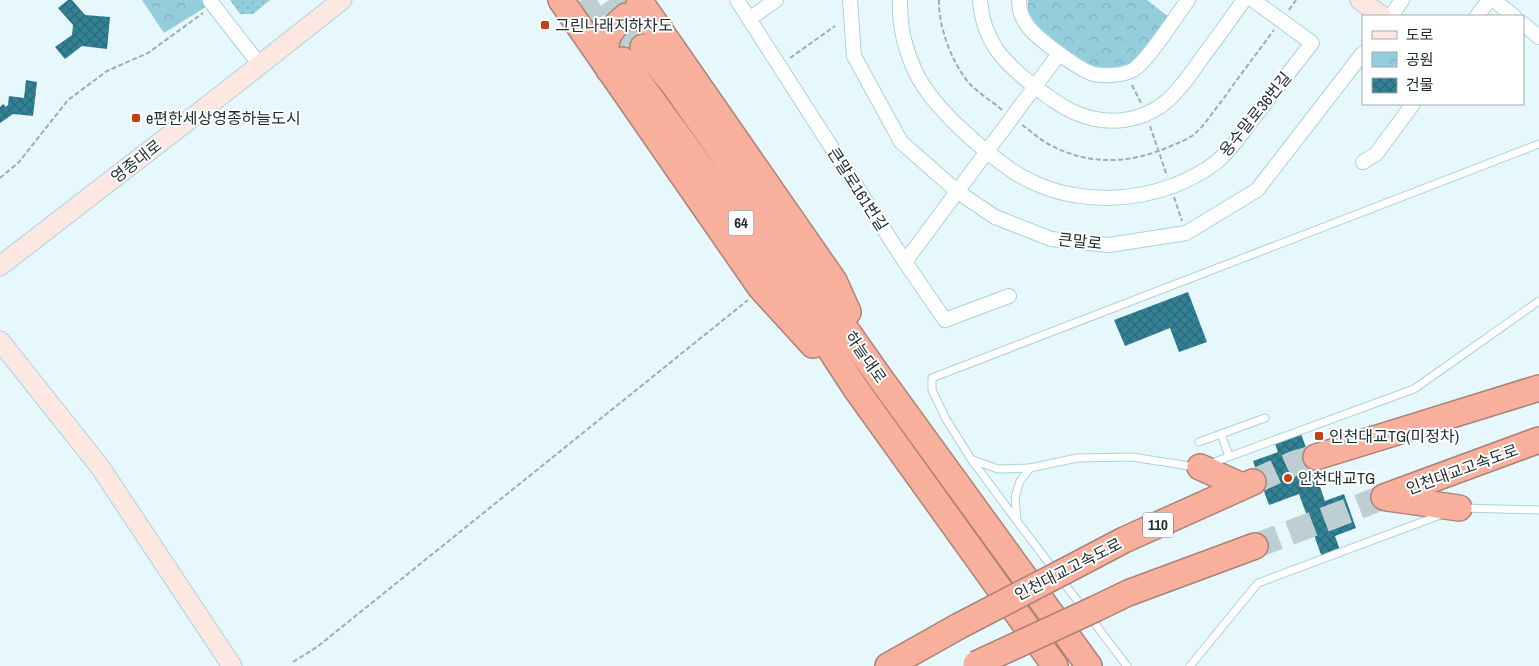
<svg xmlns="http://www.w3.org/2000/svg" width="1539" height="666" font-family="'Archivo Narrow','Noto Sans KR',sans-serif">
<style>
.grass{fill:url(#grass-dots)}
.park{fill:url(#park-crowns)}
.building{fill:url(#building-cross-hatch)}
.lines{fill:none;stroke-linecap:round;stroke-linejoin:round}
.highway-tunnel{stroke:#becfd3;stroke-width:25;stroke-dasharray:25 12;stroke-linecap:butt}
.lane-casing{stroke:#a9d2de;stroke-width:9}
.street-casing{stroke:#a9d2de;stroke-width:16}
.secondary-casing{stroke:#a9d2de;stroke-width:21}
.highway-casing{stroke:#ab8277;stroke-width:28}
.path{stroke:#9daeb2;stroke-width:2;stroke-dasharray:5 2.5;stroke-linecap:butt}
.lane{stroke:#fff;stroke-width:7}
.street{stroke:#fff;stroke-width:14}
.secondary{stroke:#fde7e1;stroke-width:19}
.highway{stroke:#f8b09c;stroke-width:25}
.highway-bridge-casing{stroke:#ab8277;stroke-width:28;stroke-linecap:butt}
.highway-bridge{stroke:#f8b09c;stroke-width:25}
.poi-dot{fill:#c84011;stroke:#fff;stroke-width:2}
.labels{text-anchor:middle;stroke-width:4;stroke-linejoin:round;paint-order:stroke}
.shield{fill:#fff;stroke:#606b6f;stroke-width:1}
.shield-label{font-size:15px;font-weight:bold;fill:#1c2c31}
.poi-label{font-size:16px;fill:#1c2c31;stroke:#fff;text-anchor:start}
.street-label{font-size:16px;fill:#1c2c31;stroke:#fff}
</style>
<defs>
<pattern id="grass-dots" width="8" height="8" patternUnits="userSpaceOnUse" patternTransform="scale(1.25)"><rect width="8" height="8" fill="#94cddc"/><path d="M2 2h.1M6 6h.1" fill="none" stroke="#7fb0bd" stroke-width="1.8" stroke-linecap="round"/></pattern>
<pattern id="park-crowns" width="20" height="18" patternUnits="userSpaceOnUse" patternTransform="scale(1.25)"><rect width="20" height="18" fill="#94cddc"/><path d="M2 6a3 3 0 1 1 6 0M12 15a3 3 0 1 1 6 0" fill="none" stroke="#7fb0bd"/></pattern>
<pattern id="building-cross-hatch" width="8" height="8" patternUnits="userSpaceOnUse" patternTransform="scale(1.25)"><rect width="8" height="8" fill="#328194"/><path d="M0 0l8 8M0 8l8-8" fill="none" stroke="#2a6a79"/></pattern>
</defs>
<rect width="100%" height="100%" fill="#e7f8fc"/>
<polygon class="grass" points="230,0 270,0 253,14 240,14"/>
<g class="park">
<polygon points="142,0 217,0 164,33"/>
<polygon points="1028,0 1147,0 1169,17 1137,59 1124,67 1106,70 1089,65 1041,32 1028,14"/>
</g>
<g class="building">
<polygon points="68,0 72,0 85,15 110,17 107,49 82,46 65,59 55,47 72,35 73,25 58,8"/>
<polygon points="26,80 37,82 33,116 13,114 0,123 0,107 3,104 6,107 8,105 9,96 24,98"/>
<polygon points="1188,292 1207,342 1179,352 1170,328 1125,346 1114,320"/>
<polygon points="1299,428 1325,501 1344,494 1356,528 1335,536 1341,553 1323,560 1299,494 1269,505 1253,461 1278,452 1273,438"/>
</g>
<g class="lines">
<g class="highway-tunnel">
<polyline points="582,0 618,54"/>
<polyline points="609,0 643,47"/>
<polyline points="1253,482 1295,463 1316,457"/>
<polyline points="1255,546 1384,497"/>
</g>
<g class="lane-casing">
<g id="lane">
<polyline points="1221,434 1229,456"/>
<polyline points="1199,442 1265,418"/>
<polyline points="973,460 998,469 1030,468"/>
<polyline points="1209,464 1414,389 1539,301"/>
<polyline points="1462,508 1539,510"/>
<polyline points="1017,521 971,459 946,419 932,390 932,378 1539,144"/>
<polyline points="1127,666 1017,521 1015,497 1020,481 1030,468 1077,458 1132,457 1196,467"/>
<polyline points="1190,666 1258,583 1443,514"/>
</g>
</g>
<g class="street-casing">
<g id="street">
<polyline points="737,0 905,262 945,320 1009,296"/>
<polyline points="850,0 854,56 901,142 958,192 995,217 1051,239 1109,245 1186,233 1257,190 1363,53"/>
<path d="M900 0C899 25 905 50 916 73 933 108 982 150 1014 172 1031 183 1054 192 1074 195 1118 203 1167 194 1205 170 1226 158 1241 134 1256 115 1275 91 1293 67 1312 43L1253 0"/>
<path d="M980 0C983 41 1003 62 1034 86 1047 96 1061 107 1076 113 1107 126 1142 123 1168 100 1182 87 1193 71 1204 55 1218 37 1231 18 1244 0"/>
<path d="M1019 0C1019 9 1022 18 1027 25 1036 38 1077 68 1091 73 1101 77 1124 75 1133 70 1148 61 1176 16 1188 0"/>
<polyline points="1493,0 1514,16"/>
<polyline points="210,1 260,65"/>
<polyline points="1391,16 1402,0"/>
<polyline points="1477,16 1489,0"/>
<polyline points="749,19 776,0"/>
<polyline points="1523,24 1539,37"/>
<polyline points="1363,162 1376,154 1413,104"/>
<polyline points="905,262 1059,54"/>
</g>
</g>
<g class="secondary-casing">
<g id="secondary">
<polyline points="1360,0 1382,16"/>
<polyline points="0,266 233,86 342,0"/>
<polyline points="0,341 100,467 232,666"/>
</g>
</g>
<g class="highway-casing">
<g id="highway">
<polyline points="561,0 760,287 813,345"/>
<polyline points="639,0 834,281 848,312"/>
<polyline points="643,47 674,85 878,375 1089,666"/>
<polyline points="623,60 800,303 856,389 1055,666"/>
<path d="M609 70C603 43 604 34 626 16H639L660 29"/>
<polyline points="1316,457 1539,388"/>
<polyline points="1200,467 1242,486"/>
<polyline points="1384,497 1539,440"/>
<polyline points="1387,498 1459,508"/>
<polyline points="1065,571 1124,540 1253,482"/>
<polyline points="1095,609 1128,593 1255,546"/>
<polyline points="888,666 959,626"/>
</g>
</g>
<g class="path">
<path d="M939 0C938 26 952 63 969 83 978 93 992 101 1002 110"/>
<polyline points="1289,10 1296,0"/>
<polyline points="790,58 835,26"/>
<polyline points="1132,85 1141,103"/>
<path d="M1022 125C1031 131 1040 140 1050 145 1090 166 1130 164 1171 146 1178 143 1186 140 1192 136 1204 127 1214 110 1224 98 1240 75 1257 53 1274 30"/>
<polyline points="1150,126 1167,176"/>
<polyline points="0,178 19,162 68,100 107,71 148,53 203,13"/>
<polyline points="1174,197 1182,221"/>
<polyline points="293,662 317,647 748,300"/>
</g>
<use href="#lane" class="lane"/>
<use href="#street" class="street"/>
<use href="#secondary" class="secondary"/>
<use href="#highway" class="highway"/>
<g class="highway-bridge-casing">
<g id="highway-bridge">
<polyline points="959,626 1065,571"/>
<polyline points="976,664 1095,609"/>
</g>
</g>
<use href="#highway-bridge" class="highway-bridge"/>
</g>
<g class="poi-dot">
<rect x="540" y="20" width="10" height="10" rx="2.5"/>
<rect x="131" y="113" width="10" height="10" rx="2.5"/>
<rect x="1314" y="431" width="10" height="10" rx="2.5"/>
<circle cx="1288" cy="478" r="5"/>
</g>
<g class="labels">
<g class="shield">
<rect x="728.5" y="210.5" width="25" height="25" rx="4"/>
<rect x="1143" y="512.5" width="30" height="25" rx="4"/>
</g>
<g class="shield-label">
<text x="741" y="228">64</text>
<text x="1158" y="530">110</text>
</g>
<g class="poi-label">
<text x="555" y="31">그린나래지하차도</text>
<text x="146" y="124">e편한세상영종하늘도시</text>
<text x="1329" y="442">인천대교TG(미정차)</text>
<text x="1298" y="484">인천대교TG</text>
</g>
<g class="street-label">
<text transform="translate(1255 114) rotate(-51)" y="6">용수말로36번길</text>
<text transform="translate(136 161) rotate(-38)" y="6">영종대로</text>
<text transform="translate(858 189) rotate(57)" y="6">큰말로161번길</text>
<text transform="translate(1080 241) rotate(6)" y="6">큰말로</text>
<text transform="translate(866 357) rotate(55)" y="6">하늘대로</text>
<text transform="translate(1462 469) rotate(-20)" y="6">인천대교고속도로</text>
<text transform="translate(1068 569) rotate(-27)" y="6">인천대교고속도로</text>
</g>
</g>
<rect x="1362" y="15" width="162" height="90" fill="#ffffff" stroke="#a4abad"/>
<rect x="1372" y="31" width="25" height="8" fill="#fde7e1" stroke="#a4abad"/>
<text x="1406" y="40" font-size="15" fill="#1c2c31">도로</text>
<rect x="1372" y="52" width="25" height="15" fill="url(#park-crowns)" stroke="#a4abad"/>
<text x="1406" y="65" font-size="15" fill="#1c2c31">공원</text>
<rect x="1372" y="78" width="25" height="15" fill="url(#building-cross-hatch)" stroke="#a4abad"/>
<text x="1406" y="90" font-size="15" fill="#1c2c31">건물</text>
</svg>
